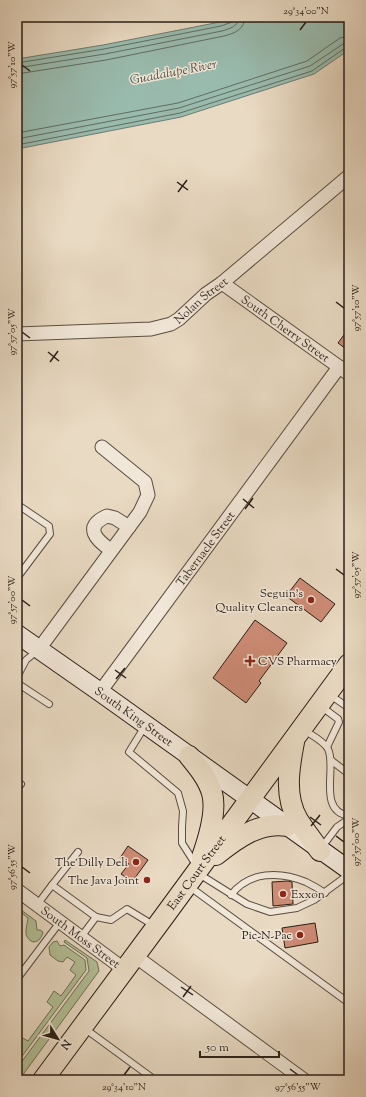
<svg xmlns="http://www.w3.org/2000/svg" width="366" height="1097" font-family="'Sorts Mill Goudy',serif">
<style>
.green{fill:#b3c097;stroke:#6e6f56}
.water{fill:#99bbae;stroke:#6d7c71}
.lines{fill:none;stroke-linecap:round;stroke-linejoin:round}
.shore{stroke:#626c62;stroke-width:1}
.building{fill:#cf8c77;stroke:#2a1e16}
.lane-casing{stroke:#5a4d41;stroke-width:8}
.street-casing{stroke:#5a4d41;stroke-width:15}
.secondary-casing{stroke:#2a1e16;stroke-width:20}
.primary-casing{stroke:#2a1e16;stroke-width:22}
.lane{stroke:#f1e7d8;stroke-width:6}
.street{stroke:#f1e7d8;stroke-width:13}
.secondary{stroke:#f1e7d8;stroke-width:18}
.primary{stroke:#e9dac3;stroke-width:20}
.ticks{fill:none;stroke:#2a1e16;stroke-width:1.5}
.poi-dot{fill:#8f2418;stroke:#f1e7d8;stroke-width:1.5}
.labels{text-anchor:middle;stroke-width:3;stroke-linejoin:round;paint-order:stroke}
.street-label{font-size:12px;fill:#2a1e16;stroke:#f1e7d8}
.poi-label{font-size:12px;fill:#2a1e16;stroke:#f1e7d8;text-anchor:end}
.water-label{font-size:13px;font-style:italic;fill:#4b4d44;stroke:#f1e7d8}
.neatline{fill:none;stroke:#2a1e16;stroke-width:1.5}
.ticks-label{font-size:10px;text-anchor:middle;fill:#2a1e16}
</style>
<rect width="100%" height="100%" fill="#e9dac3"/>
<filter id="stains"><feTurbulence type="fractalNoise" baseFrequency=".005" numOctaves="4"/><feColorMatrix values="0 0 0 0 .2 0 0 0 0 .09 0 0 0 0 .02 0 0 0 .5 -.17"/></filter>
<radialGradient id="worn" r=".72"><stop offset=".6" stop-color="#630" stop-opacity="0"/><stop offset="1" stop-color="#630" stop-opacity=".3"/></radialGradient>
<g class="green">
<path d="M17 907 36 921 37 930H40L43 932C42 937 39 942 33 942 22 937 27 927 28 918L17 909Z"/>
<polygon points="65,940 97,962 99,971 19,1080 17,1080 17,1068 89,971 87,958 64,942"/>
<polygon points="57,941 60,946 64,945 85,960 86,970 17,1063 17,1041 21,1037 28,1041 53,1007 47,1002 54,991 61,996 76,975 70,970 75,962 67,957 63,962 58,961 50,955 49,947 53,942"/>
</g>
<polygon class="water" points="235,17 349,17 349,50 314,74 181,117 17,149 17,59 103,45 220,22"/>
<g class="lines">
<g class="shore">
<polyline points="17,63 104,49 221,26 232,22 234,17"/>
<path d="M17 68 105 54 222 31C231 28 238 27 239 17"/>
<path d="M17 74 106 60 224 36C235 33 244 30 245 17"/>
<polyline points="17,133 178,103 307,61 340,38 349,36"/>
<polyline points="17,139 179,108 310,66 343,44 349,42"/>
<polyline points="17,145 180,113 312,71 345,48 349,47"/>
</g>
</g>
<g class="building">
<polygon points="349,328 349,351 338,343"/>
<polygon points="300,578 335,604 321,622 286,596"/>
<polygon points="255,620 287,643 259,681 261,683 246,703 213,678"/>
<polygon points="128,846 148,860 132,882 121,874 129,864 120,858"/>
<polygon points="288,881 292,882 293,904 273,906 272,882"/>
<polygon points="315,923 318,942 285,948 282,928"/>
</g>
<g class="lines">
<g class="lane-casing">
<g id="lane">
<polyline points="17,578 50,534 49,526 21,507"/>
<polyline points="17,677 26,660 38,650"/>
<polyline points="17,683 49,704"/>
<polyline points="330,695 349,708"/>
<polyline points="322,707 338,719 339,722 327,747"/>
<polyline points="145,726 129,752 178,793 183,811 182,827 182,843 196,865"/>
<path d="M304 730C311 735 324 741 328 749 337 768 317 811 349 816"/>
<polyline points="332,761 349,774"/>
<polyline points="17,789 21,784"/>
<polyline points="322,847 337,827 349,819"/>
<polyline points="199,874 247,904 270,912 297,908 314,900 344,878 349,872"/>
<polyline points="52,885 78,852"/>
<polyline points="190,887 349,1003"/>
<path d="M231 895C249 871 280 871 306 882 312 885 319 889 325 893"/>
<polyline points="37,905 52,885 96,917 111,920 127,909 153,925"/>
<polyline points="81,937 96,917"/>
<polyline points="17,979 60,922"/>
<polyline points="84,1028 155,1080"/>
</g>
</g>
<g class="street-casing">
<g id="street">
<path id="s1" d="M222 283 349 374"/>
<path id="s2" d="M17 334 151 329 171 324 179 319 206 294 222 283 349 176"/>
<path d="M111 550C96 540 83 527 107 516L115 518 129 527"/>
<polyline points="39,649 140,512 148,495 145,482 102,447"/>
<path id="s3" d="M100 692 339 367"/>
<path id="s4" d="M17 890 125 970"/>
<polyline points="135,956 304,1080"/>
</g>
</g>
<g class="secondary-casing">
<g id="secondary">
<path id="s5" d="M17 634 100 692 349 870"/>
</g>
</g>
<g class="primary-casing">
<g id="primary">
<path d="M294 742C289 768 284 797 298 820 305 831 313 841 320 851"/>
<path d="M189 756C198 767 208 779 212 793 217 811 208 840 202 857"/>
<path d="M216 855C236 839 260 821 287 826"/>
<path id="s6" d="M43 1080C146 942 247 803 349 664"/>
</g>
</g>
<use href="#lane" class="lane"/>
<use href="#street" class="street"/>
<use href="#secondary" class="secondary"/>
<use href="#primary" class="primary"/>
</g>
<path class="ticks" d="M300 30 306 22M22 65 30 71M177 182 188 190M178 192 187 180M336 302 344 308M22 332 30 338M48 352 59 361M50 362 58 351M243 499 254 508M245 509 253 498M336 569 344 575M22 600 30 606M115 670 126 678M116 679 125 668M310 817 321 825M311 826 320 815M336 836 344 842M22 867 30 873M181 987 193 995M183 997 191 986M290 1069 298 1075M124 1075 130 1067"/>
<g class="poi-dot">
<circle cx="311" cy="600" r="4"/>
<path d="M248 655h4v4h4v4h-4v4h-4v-4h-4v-4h4z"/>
<circle cx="136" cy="862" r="4"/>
<circle cx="147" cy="880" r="4"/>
<circle cx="283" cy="894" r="4"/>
<circle cx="300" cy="935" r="4"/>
</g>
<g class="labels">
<g class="street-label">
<text dy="4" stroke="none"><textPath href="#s2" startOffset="193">Nolan Street</textPath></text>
<text dy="4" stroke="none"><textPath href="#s1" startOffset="78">South Cherry Street</textPath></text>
<text dy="4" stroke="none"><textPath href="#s3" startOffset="178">Tabernacle Street</textPath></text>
<text dy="4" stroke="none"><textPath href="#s5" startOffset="143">South King Street</textPath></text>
<text dy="4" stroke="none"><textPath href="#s6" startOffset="258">East Court Street</textPath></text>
<text dy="4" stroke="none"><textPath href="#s4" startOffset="79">South Moss Street</textPath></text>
</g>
<g class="poi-label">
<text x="303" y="597">Seguin's<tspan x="303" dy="14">Quality Cleaners</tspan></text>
<text x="258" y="665" text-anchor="start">CVS Pharmacy</text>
<text x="128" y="866">The Dilly Deli</text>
<text x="139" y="884">The Java Joint</text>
<text x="291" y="898" text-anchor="start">Exxon</text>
<text x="292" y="939">Pic-N-Pac</text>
</g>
<g class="water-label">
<text transform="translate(173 71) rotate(-11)" y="5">Guadalupe River</text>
</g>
</g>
<rect width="366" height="1097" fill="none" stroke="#e9dac3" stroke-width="44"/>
<g transform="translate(58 1039) rotate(127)" stroke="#f1e7d8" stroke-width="3" paint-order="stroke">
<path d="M0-3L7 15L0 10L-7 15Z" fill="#2a1e16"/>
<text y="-6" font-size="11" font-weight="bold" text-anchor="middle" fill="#2a1e16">N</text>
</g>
<path d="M200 1051v6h79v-6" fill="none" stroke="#2a1e16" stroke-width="2"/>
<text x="206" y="1051" font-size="12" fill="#2a1e16" stroke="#f1e7d8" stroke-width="3" paint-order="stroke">50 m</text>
<rect x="22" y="22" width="322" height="1053" class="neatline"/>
<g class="ticks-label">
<text x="306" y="14">29°34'00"N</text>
<text transform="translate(11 65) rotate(-90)" y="4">97°57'10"W</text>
<text transform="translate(355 308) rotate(-90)" y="4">97°57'10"W</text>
<text transform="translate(11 332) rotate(-90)" y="4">97°57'05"W</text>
<text transform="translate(355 575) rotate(-90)" y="4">97°57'05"W</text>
<text transform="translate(11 600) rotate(-90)" y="4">97°57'00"W</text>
<text transform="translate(355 842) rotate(-90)" y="4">97°57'00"W</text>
<text transform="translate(11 867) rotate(-90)" y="4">97°56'55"W</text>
<text x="124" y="1090">29°34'10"N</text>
<text x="298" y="1090">97°56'55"W</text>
</g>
<rect width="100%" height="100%" filter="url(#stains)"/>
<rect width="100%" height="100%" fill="url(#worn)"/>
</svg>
